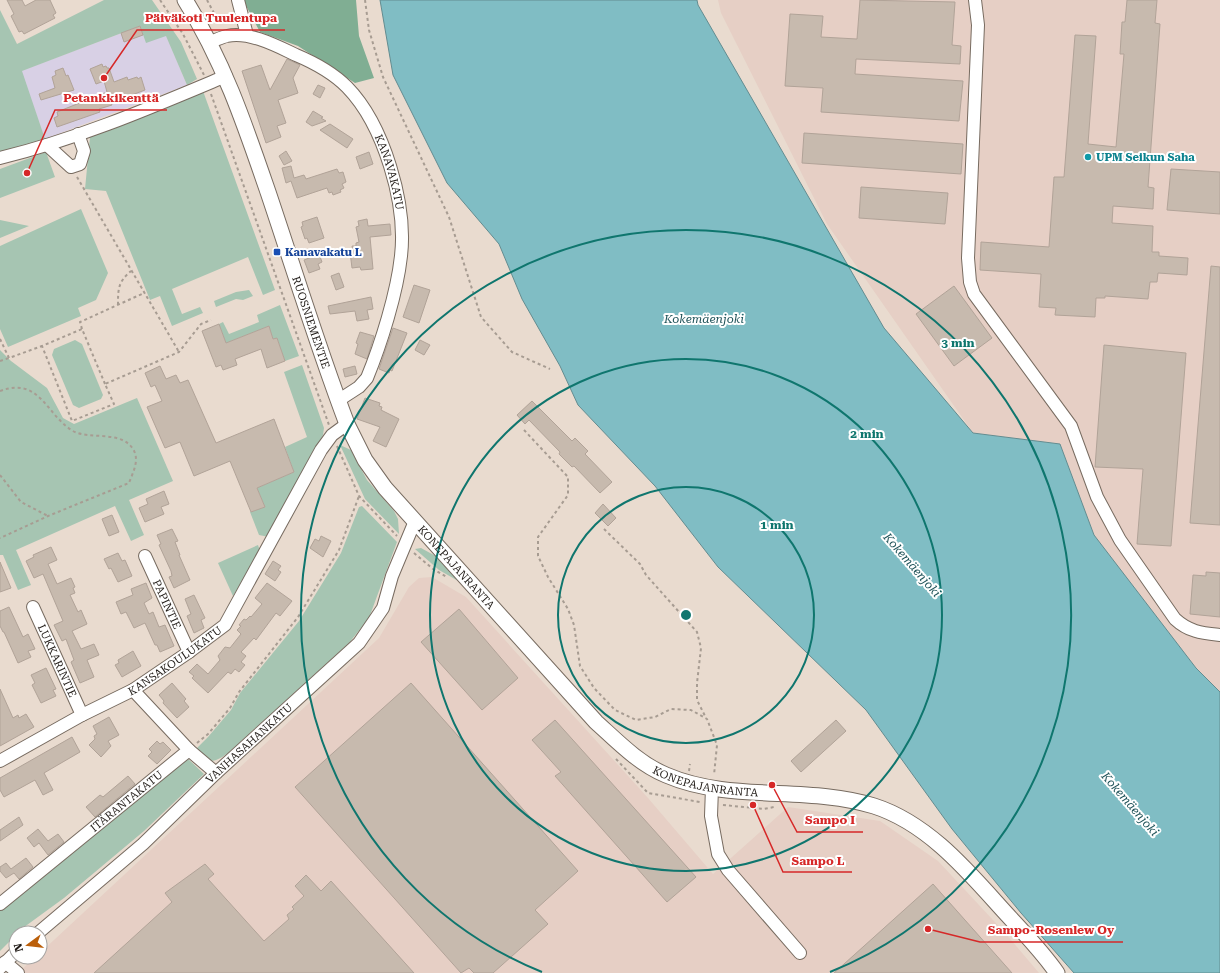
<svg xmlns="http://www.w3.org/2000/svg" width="1220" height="973" font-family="'Roboto Serif',serif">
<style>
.industrial{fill:#e6cfc5}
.education{fill:#d8d0e5}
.green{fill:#a6c5b2}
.forest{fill:#80ae93}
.water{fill:#80bdc4;stroke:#638c90}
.building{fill:#c7baae;stroke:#b1a398}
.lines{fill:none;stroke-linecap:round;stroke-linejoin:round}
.minor-casing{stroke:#776b60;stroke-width:14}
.major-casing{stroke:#776b60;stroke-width:17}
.path{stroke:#a79c92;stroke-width:2;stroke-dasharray:3 3;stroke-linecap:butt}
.minor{stroke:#fff;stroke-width:12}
.major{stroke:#fff;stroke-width:15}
.ring{fill:none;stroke:#0f766e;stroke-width:2}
.culture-dot{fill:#0f9aa8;stroke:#fff;stroke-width:1.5}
.transit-dot{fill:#1a4fb4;stroke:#fff;stroke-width:1.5}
.labels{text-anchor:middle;stroke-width:4;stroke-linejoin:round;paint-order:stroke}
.culture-label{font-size:11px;font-weight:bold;fill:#0d838f;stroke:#fff;text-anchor:start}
.street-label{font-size:11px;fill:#201b17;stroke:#fff}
.transit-label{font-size:11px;font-weight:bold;fill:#164399;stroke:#fff;text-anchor:start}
.water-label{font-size:12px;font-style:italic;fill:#1e5258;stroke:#fff}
.centre{fill:#0f766e;stroke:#fff;stroke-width:2}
.ring-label{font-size:12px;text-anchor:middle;font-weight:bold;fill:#0f766e;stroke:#fff;stroke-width:4;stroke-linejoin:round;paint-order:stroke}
.leader{fill:none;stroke:#d62828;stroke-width:1.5}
.callout-dot{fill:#d62828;stroke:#fff;stroke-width:1.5}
.callout-label{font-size:12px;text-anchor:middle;font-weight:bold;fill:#d62828;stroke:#fff;stroke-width:4;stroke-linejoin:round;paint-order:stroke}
</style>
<rect width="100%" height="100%" fill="#e9dbcf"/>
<g class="industrial">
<polygon points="718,0 1220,0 1220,692 1193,664 1094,535 1060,444 973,433 827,224 721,13"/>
<polygon points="432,577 466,597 648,798 713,874 788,807 880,821 938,861 1006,934 1039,973 18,973 35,957 40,957 40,953 379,638 409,587 419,578"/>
</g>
<polygon class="education" points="140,26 166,35 187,85 45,139 21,71"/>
<g class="green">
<polygon points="104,0 152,0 181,42 197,79 187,85 166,36 146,43 140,26 22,71 45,139 0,154 0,10 17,44"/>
<polygon points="203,91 275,290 263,295 248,257 172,289 182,314 200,307 203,313 172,326 160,296 150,300 106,191 85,189 90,137"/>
<polygon points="46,152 55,177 0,198 0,169"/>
<polygon points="81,209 108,273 96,300 78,308 81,316 8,347 0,329 0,246"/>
<polygon points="0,220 29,226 0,238"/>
<polygon points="249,290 253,296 243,300 236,299 216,307 214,301 236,292"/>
<polygon points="280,305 299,356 285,361 277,338 273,339 269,326 226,343 219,324 223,322 229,334 259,322 257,315"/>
<polygon points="75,340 82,344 103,395 101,399 79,408 73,405 52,355 54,349"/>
<polygon points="0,350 11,361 47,388 63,418 74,424 137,398 173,481 129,500 144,535 131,541 115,506 16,550 31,585 18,590 3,555 0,555"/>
<polygon points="302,365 324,428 323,435 269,537 259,535 250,512 265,507 257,488 294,472 285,447 307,437 284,372"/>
<polygon points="340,445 351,450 367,480 394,511 398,519 399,534 365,499"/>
<path d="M362 506 397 542 369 618 349 643 228 753C211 765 211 762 196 750L197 748 208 737 231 710 240 693 299 621 341 553 359 507Z"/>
<polygon points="258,545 260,551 233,596 218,563"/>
<polygon points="421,548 441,559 460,582 439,570 415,549"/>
<polygon points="185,756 204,774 144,831 64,898 16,933 16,935 0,951 0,908"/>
</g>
<polygon class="forest" points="243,0 356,0 359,36 374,78 355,83 298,46 260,32"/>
<polygon class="water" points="380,0 697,0 698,5 884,328 973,433 1060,444 1094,535 1196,668 1220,692 1220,973 1074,973 1021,913 952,829 866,710 718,567 655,486 578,405 560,366 522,299 499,244 447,183 393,75"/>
<g class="building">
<polygon points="7,0 22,0 25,6 36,0 50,0 56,13 53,15 55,18 24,34 22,31 19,32 11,16 14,14"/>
<polygon points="860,0 955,2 952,45 961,46 960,64 856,59 855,74 963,81 959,121 821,112 823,88 785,86 790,14 823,16 821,37 857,39"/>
<polygon points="1127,0 1157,0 1155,23 1160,24 1148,187 1154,188 1153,209 1113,206 1112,223 1153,226 1152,252 1159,252 1159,256 1188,258 1187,275 1158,273 1157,282 1150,282 1148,299 1105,296 1105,298 1096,298 1095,317 1055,315 1056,308 1039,307 1041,274 980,270 981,242 1049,247 1054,177 1064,177 1075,35 1096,36 1088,144 1116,147 1124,54 1120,54 1122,22 1125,22"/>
<polygon points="140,26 143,35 124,42 121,33"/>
<polygon points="287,59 300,65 293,78 298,93 278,100 286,123 277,126 281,137 266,143 242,71 261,65 270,90"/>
<polygon points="102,64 103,67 106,66 107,68 109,68 114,82 127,77 128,80 137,77 138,79 141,77 145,90 111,103 112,105 99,109 100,112 57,127 54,118 58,116 57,112 107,92 104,81 96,84 90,69"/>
<polygon points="63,68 66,76 68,75 74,90 41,100 39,94 55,88 52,77 56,75 55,71"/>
<polygon points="318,85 325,88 320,98 313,94"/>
<polygon points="313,111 323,117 321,118 326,121 312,126 306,122"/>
<polygon points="330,124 353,139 347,148 320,130"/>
<polygon points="804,133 963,144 961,174 802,163"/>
<polygon points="286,151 292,161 284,165 279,156"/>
<polygon points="369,152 373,164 360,169 356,157"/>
<polygon points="291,166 294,178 304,175 306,179 337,169 339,173 343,172 346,182 342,184 344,188 340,190 341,192 333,195 332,192 329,193 327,188 297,198 291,181 286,183 282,168"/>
<polygon points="1171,169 1220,172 1220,214 1167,210"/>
<polygon points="861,187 948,193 945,224 859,218"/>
<polygon points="317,217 324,238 309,243 307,238 305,239 301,227 303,226 302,222"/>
<polygon points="367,219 368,226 390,224 391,235 370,237 373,269 361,270 360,267 352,268 350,252 353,252 352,246 356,246 356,243 359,242 356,227 359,226 358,221"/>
<polygon points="319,254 322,262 318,264 320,269 309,273 304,260"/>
<polygon points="1211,266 1220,267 1220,525 1190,523"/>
<polygon points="339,273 344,287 336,290 331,276"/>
<polygon points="414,285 430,290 419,323 403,317"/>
<polygon points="954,286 992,338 954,366 916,314"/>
<polygon points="371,297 373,309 367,310 369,319 357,321 355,311 330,314 328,306"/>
<polygon points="219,324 226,343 269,326 273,339 277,338 285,361 267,368 261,349 235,359 237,365 223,370 221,365 216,367 202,331"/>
<polygon points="393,328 407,333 392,371 390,370 389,373 379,369"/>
<polygon points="360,332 374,336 367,359 355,354 358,344 356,343"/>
<polygon points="420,340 430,345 424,355 415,350"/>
<polygon points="1104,345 1186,353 1171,546 1137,544 1143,469 1095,467"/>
<polygon points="160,366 166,379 176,375 180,383 188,380 216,443 274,419 294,472 257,488 265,507 251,512 230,461 194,476 180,442 165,448 147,407 162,401 155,385 151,387 145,373"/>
<polygon points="355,366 357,374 345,377 343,369"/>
<polygon points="365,398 380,403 379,406 382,407 381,410 399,419 386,447 373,441 380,427 357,419"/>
<polygon points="532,401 572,441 575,438 588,451 585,454 612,482 600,493 574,466 572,467 559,454 560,452 529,420 525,424 517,415"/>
<polygon points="164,491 169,504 161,507 164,514 145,522 139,508 148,504 146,499"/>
<polygon points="603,504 616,518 608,526 595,513"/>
<polygon points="112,515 119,532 109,536 102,519"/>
<polygon points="172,529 178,541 175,542 180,555 179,555 190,580 174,588 169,577 172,576 171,571 159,545 161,544 157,535"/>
<polygon points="321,536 331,541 323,557 310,548 315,539 319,541"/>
<polygon points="51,547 57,560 48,564 57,584 71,578 75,587 73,588 75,593 70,595 78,612 81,610 87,624 72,631 81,649 94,644 99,655 87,660 94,677 80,683 71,662 74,660 66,639 62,641 54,625 63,621 43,574 34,578 26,561 34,557 33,555"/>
<polygon points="118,553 122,561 125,560 132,576 118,582 111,568 109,569 104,559"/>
<polygon points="273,561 281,566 278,570 281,572 275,581 265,574"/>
<polygon points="0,562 11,588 0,592"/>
<polygon points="1206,572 1220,573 1220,617 1190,614 1193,575 1206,576"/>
<polygon points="146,583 152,598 144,603 149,614 153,612 159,627 165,625 174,646 160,652 157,645 155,645 145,623 134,628 126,612 121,614 116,602 133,595 131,589"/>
<polygon points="267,583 292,601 280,616 276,613 256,640 254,638 241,652 246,656 241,662 245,665 239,672 235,669 231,674 228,672 208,693 192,678 194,676 189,672 197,664 208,674 220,660 218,656 225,647 230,648 241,634 237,630 241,626 239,625 244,619 246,620 250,616 251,617 262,604 255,598"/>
<polygon points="194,595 205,618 201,620 204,628 194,633 187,616 191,614 185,599"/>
<polygon points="9,607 23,637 28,634 35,649 28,651 31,657 18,663 4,632 3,632 0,626 0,611"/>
<polygon points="459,609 518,678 482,710 421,642"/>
<polygon points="133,651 141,666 122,677 115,665 119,663 118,660"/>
<polygon points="46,668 56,689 53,690 56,696 41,703 32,685 35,683 31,675"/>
<polygon points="172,683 186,699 184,701 189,707 177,718 163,703 164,701 159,695"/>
<polygon points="411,683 578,871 535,910 548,924 493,973 474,973 469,968 461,973 295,787"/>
<polygon points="0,689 13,718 18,715 19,718 26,714 34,727 0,746"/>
<polygon points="109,717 119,735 108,741 111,746 101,757 89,745 95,739 94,736 97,734 93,726"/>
<polygon points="555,720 696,877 667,902 555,776 561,772 532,740"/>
<polygon points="836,720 846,731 801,772 791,761"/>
<polygon points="72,737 80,752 44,773 53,790 43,795 35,780 4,797 0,790 0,778"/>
<polygon points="157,741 160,744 163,742 171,750 157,764 148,756 152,752 149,749"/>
<polygon points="128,776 135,784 95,817 86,807 100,795 103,797"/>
<polygon points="19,817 23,825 0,841 0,830"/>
<polygon points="38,829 48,841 58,834 64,842 48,855 39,843 34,847 27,838"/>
<polygon points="26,858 33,867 19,879 14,873 6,878 0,871 0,867 6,863 11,869"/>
<polygon points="205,864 214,874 208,879 264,941 289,919 287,915 294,909 292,907 304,896 295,886 306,875 321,891 331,881 414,973 94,973 172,902 165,893"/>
<polygon points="933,884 1012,973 834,973"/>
</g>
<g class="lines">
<g class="minor-casing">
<g id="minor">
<polyline points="238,0 247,35"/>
<path d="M975 0 978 25 968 258 970 282 974 294 1071 426 1097 497 1120 540 1175 619C1189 632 1202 633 1220 635"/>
<path id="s1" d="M210 42C216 40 222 37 227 36 249 31 277 46 296 55 315 63 333 73 347 87 384 125 407 204 401 256 397 293 381 344 367 378L359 387 339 400"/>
<polyline points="47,145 71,167 80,164 84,151 78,134"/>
<path d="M0 158C78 139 152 107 226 76"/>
<path id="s2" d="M145 556 189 652"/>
<path id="s3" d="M33 607 82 715"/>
<polyline points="189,750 216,773"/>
<path id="s4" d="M0 761 82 715 133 690 189 652 225 625 321 450 332 435 347 424"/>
<polyline points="712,788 711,816 718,854 728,870 800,953"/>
<path id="s5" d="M0 904 189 750 133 690"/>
<path id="s6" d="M38 933 143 844 216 773 359 643 383 608 392 576 415 521"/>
<polyline points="5,962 18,973"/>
<polyline points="0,968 16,952"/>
</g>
</g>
<g class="major-casing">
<g id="major">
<path id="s7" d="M185 0C223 60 245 125 268 192 294 269 318 348 347 424L365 460 385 488 596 722C617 741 639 764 666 775 731 803 807 785 874 806 927 823 966 869 1002 909 1021 930 1041 950 1057 973"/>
</g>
</g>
<g class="path">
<polyline points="160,0 183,34 204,75"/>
<polyline points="207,0 215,15 211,19"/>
<polyline points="365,0 369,30 383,77 449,217 481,317 512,352 550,369"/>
<polyline points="211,94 329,425"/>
<polyline points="77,177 179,352"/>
<path d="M118 305C118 289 118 282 131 271"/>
<polyline points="82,329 80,322 144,293"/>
<polyline points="0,339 9,358 42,346"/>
<polyline points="0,361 9,358"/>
<polyline points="105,384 82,329 42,346 72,421 114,404 105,384 179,352 201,324 211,320"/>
<path d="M0 391C40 376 46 415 73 431 89 440 121 430 133 449 140 460 133 472 129 483L48 516 0 538"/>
<polyline points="524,430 568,477 568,495 538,537 538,556 548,577 568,609 574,625 580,666 594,688 615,710 636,720 655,717 671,709 691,710 707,719 717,745 714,775"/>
<polyline points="337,446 359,496 397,536"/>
<polyline points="0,475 21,502 48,516"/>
<polyline points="604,529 640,564 646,575 697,632 701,648 697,683 697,700 706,718"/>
<polyline points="414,553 433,569 447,577"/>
<polyline points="197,743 208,734 230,708 239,692 298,617 339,550 359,496"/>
<polyline points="616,759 648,793 700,802"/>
<polyline points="689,771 690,764"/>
<polyline points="723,805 764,809 774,807"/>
</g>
<use href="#minor" class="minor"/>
<use href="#major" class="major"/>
</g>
<g class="ring">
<circle cx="686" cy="615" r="128"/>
<circle cx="686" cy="615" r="256"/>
<path d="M542 972A385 385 0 1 1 830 972"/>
</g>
<circle class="culture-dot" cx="1088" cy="157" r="4"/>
<rect class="transit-dot" x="273" y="248" width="8" height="8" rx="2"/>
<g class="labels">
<g class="culture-label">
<text x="1096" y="161">UPM Seikun Saha</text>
</g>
<g class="street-label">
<text dy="4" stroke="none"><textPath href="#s1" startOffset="248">KANAVAKATU</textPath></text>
<text dy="4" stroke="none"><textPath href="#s7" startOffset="347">RUOSNIEMENTIE</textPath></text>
<text dy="4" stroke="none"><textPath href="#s7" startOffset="636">KONEPAJANRANTA</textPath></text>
<text dy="4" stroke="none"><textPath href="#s2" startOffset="53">PAPINTIE</textPath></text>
<text dy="4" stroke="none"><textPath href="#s4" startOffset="202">KANSAKOULUKATU</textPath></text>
<text dy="4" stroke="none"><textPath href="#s3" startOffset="59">LUKKARINTIE</textPath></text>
<text dy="4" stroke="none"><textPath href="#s6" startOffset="284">VANHASAHANKATU</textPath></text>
<text dy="4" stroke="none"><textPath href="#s7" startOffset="973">KONEPAJANRANTA</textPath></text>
<text dy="4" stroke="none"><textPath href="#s5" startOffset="163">ITÄRANTAKATU</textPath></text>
</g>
<g class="transit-label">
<text x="285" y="256">Kanavakatu L</text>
</g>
<g class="water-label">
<text x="704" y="323">Kokemäenjoki</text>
<text transform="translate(912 565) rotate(49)" y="4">Kokemäenjoki</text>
<text transform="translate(1130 804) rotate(49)" y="4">Kokemäenjoki</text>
</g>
</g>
<circle cx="686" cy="615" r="6" class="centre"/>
<g class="ring-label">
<text x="958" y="347">3 min</text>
<text x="867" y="438">2 min</text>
<text x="777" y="529">1 min</text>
</g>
<path class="leader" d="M104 78L137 30H285M27 173L55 110H167M772 785L797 832H863M753 805L783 872H852M928 929L980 942H1123"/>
<g class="callout-dot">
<circle cx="104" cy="78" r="4"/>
<circle cx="27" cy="173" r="4"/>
<circle cx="772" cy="785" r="4"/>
<circle cx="753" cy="805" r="4"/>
<circle cx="928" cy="929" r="4"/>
</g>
<g class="callout-label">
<text x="211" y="22">Päiväkoti Tuulentupa</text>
<text x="111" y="102">Petankkikenttä</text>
<text x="830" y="824">Sampo I</text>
<text x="818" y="865">Sampo L</text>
<text x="1051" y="934">Sampo-Rosenlew Oy</text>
</g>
<g transform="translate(28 945) rotate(255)"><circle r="19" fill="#ffffff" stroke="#a6a4a2"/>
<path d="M0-3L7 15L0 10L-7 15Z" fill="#bb5f0a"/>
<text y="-6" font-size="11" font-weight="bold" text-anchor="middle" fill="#201b17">N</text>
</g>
</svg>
